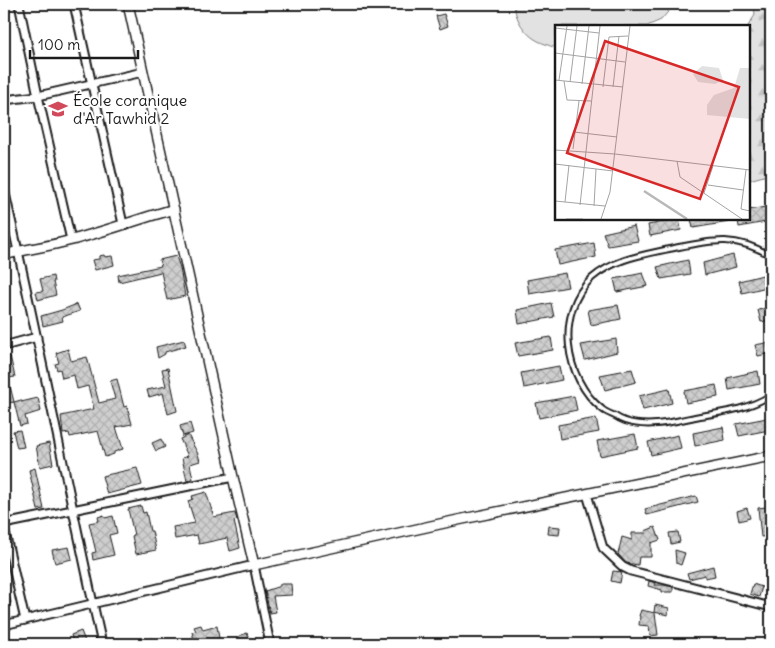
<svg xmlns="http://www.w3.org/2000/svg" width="775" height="648" font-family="Delius,sans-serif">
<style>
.forest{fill:url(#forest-firs);stroke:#7f7f7f}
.green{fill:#e2e2e2;stroke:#7f7f7f}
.building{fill:url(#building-cross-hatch);stroke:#1c1c1c}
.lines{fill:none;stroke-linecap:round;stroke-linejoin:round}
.service-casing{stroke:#1c1c1c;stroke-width:8}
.minor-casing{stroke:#1c1c1c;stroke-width:11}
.tertiary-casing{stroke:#1c1c1c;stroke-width:12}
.service{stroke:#fff;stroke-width:4}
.minor{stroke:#fff;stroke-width:7}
.tertiary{stroke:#fff;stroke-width:9}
.labels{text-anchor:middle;stroke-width:4;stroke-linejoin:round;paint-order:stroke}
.poi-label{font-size:16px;fill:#1c1c1c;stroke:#fff;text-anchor:start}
.inset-river{fill:none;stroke:#b8b8b8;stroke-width:2.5}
.inset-road{fill:none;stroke:#a4a4a4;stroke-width:1}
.view{fill:#d62828;fill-opacity:0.15;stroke:#d62828;stroke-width:2.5}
.inset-edge{fill:none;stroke:#1c1c1c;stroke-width:2.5}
</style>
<defs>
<pattern id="forest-firs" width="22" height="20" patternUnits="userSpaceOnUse" patternTransform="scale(1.25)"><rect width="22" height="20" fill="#e2e2e2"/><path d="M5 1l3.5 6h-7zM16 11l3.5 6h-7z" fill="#c1c1c1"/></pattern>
<pattern id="building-cross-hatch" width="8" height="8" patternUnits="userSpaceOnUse" patternTransform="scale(1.25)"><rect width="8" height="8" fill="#cecece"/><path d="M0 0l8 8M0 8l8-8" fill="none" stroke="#b0b0b0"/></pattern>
</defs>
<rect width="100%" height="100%" fill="#fff"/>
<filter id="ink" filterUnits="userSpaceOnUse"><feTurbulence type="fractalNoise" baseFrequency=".02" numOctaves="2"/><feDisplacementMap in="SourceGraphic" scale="10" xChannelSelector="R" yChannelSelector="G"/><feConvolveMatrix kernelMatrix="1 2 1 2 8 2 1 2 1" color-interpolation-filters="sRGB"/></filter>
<g filter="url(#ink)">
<polygon class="forest" points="754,4 771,4 771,174 749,180 749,26 748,26 755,15"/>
<path class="green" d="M514 4H674L673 6 661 20 647 26H556V46L553 47C548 45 542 43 538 41 524 34 515 18 514 4Z"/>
<g class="building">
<polygon points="444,14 448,26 440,29 436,16"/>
<polygon points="771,206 771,221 739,227 738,219 749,219 749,210"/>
<polygon points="679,219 681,230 650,236 648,225"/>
<polygon points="691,219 728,219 729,222 693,228"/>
<polygon points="634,226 638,241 608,246 603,233"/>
<polygon points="594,243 596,257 558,265 555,250"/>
<polygon points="104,255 105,257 112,256 114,265 95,270 92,260 99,259 99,256"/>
<polygon points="733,255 736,267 705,275 703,263"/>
<polygon points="176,256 180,268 185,296 167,300 161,272 119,282 118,275 161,266 159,260"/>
<polygon points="688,260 690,274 661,279 657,267"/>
<polygon points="565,273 568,287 529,294 527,280"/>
<polygon points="643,273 648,286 617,292 614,279"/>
<polygon points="771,273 771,286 742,293 739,281"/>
<polygon points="53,276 54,282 53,282 56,295 38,300 36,292 43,291 40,279"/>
<polygon points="551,303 554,317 519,324 517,310"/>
<polygon points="77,304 80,311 62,317 63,321 43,326 41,316 62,310"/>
<polygon points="618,305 621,319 591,325 588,310"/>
<polygon points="771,307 771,320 761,322 758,310"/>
<polygon points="551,337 553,350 518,356 515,343"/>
<polygon points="616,339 617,352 585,360 581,345"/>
<polygon points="184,340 186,346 165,352 165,354 158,358 156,347"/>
<polygon points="771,342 771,353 758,356 755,345"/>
<polygon points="68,349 71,361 87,357 99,403 115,399 110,381 117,379 124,407 127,406 132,424 116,427 123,449 114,452 114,454 105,457 98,431 70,437 69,433 63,434 61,416 94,409 88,386 77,389 74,375 62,378 60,369 57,370 55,364 59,363 56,353"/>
<polygon points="10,356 15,377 8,378 14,402 8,403 4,388 4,357"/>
<polygon points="559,366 562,380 524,388 521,373"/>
<polygon points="168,368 177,411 168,414 163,393 149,397 147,390 166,386 162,369"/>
<polygon points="632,369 636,382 605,390 600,375"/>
<polygon points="758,371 760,384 729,390 727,378"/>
<polygon points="716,385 718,397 686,403 684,391"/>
<polygon points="669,389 672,403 643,410 639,396"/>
<polygon points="574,396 577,410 539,418 536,403"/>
<polygon points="38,398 41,411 25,416 27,424 20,426 14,402 21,400 21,402"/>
<polygon points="596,418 599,432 560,439 558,425"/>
<polygon points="767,418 769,430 739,436 736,424"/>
<polygon points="190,423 193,433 183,436 180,426"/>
<polygon points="723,427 725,440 695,446 693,433"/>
<polygon points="20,430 24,447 17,448 13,431"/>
<polygon points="635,434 638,448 600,456 597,441"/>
<polygon points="188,435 198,454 200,461 190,464 193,479 187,481 182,458 188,456 180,439"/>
<polygon points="678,435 681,448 651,455 648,442"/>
<polygon points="161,439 165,447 156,451 152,443"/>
<polygon points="49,443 53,464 40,467 36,446"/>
<polygon points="35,468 44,509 38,510 29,470"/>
<polygon points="137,468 142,485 107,494 102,476"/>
<polygon points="206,492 214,517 235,513 237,520 234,521 240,548 230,551 227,538 199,544 197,535 175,539 173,527 195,523 188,501 193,499 192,496"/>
<polygon points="696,496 698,502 647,515 645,509"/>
<polygon points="141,506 143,513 146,512 150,531 152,531 156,550 136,554 132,536 134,535 128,509"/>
<polygon points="766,507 769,536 761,537 758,508"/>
<polygon points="747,508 750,518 739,521 737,511"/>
<polygon points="104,515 105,518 113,516 117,533 109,535 114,555 93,560 92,553 96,552 89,523 99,521 98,517"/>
<polygon points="549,526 560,527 559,535 548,534"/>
<polygon points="655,527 660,540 651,543 651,557 639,557 638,565 626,563 618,554 622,537 632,540 632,533 646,533 645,531"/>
<polygon points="678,532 680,542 671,544 669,533"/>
<polygon points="69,547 72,559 55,563 52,550"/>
<polygon points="675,550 685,553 681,565 676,563"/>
<polygon points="713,566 715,576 705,578 705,575 689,579 687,573"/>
<polygon points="613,571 622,572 620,583 611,581"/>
<polygon points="649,581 656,583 655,585 664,585 673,587 673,592 662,592 662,590 648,586"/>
<polygon points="4,583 6,583 11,603 4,605"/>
<polygon points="280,584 291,584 292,595 273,596 276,612 270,613 265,591 280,586"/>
<polygon points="753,584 762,587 759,597 750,594"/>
<polygon points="655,605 669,608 668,615 654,612"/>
<polygon points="641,610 655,613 658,635 650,636 649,626 639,625 640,616 639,616"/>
<polygon points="201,625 203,630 217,626 220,644 213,644 212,643 207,644 195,644 192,632 196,631 194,627"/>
<polygon points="81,631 86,644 74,644 71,635"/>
<polygon points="247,633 251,644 241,644 239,636"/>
<polygon points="152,638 153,644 134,644 134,642"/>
</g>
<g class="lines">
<g class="service-casing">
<path id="service" d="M771 256C734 233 709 241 669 249 642 255 614 259 592 278 555 312 564 379 602 409 605 412 611 414 615 416 618 418 622 420 625 421 650 429 675 421 700 416 725 412 749 409 771 395"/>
</g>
<g class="minor-casing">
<g id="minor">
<polyline points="19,4 38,96 71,240"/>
<polyline points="74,4 123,224"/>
<polyline points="4,100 38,96 143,72"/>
<path d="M4 189C39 340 68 493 102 644"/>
<polyline points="4,346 37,337"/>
<polyline points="587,494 603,548 623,567 631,571 771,607"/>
<polyline points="4,524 233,477"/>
<polyline points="4,528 25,620"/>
<polyline points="4,625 254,565 270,644"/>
</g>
</g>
<g class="tertiary-casing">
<g id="tertiary">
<polyline points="128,4 233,477 254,565 458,520 771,456"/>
<path d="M4 255C25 249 46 247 68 241 103 232 139 219 174 209"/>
</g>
</g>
<use href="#service" class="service"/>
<use href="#minor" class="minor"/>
<use href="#tertiary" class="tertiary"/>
</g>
</g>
<defs>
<g id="school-bare" transform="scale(1.5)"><path d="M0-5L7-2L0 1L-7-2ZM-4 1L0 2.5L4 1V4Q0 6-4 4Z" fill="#d1495b" stroke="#fff" stroke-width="2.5" paint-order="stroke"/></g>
</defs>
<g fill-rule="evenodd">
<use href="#school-bare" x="58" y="109"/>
</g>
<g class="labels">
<g class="poi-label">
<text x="73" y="106">École coranique<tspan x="73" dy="18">d'Ar Tawhid 2</tspan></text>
</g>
</g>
<g transform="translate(555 25)">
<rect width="195" height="195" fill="#fff"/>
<path d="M185 43H195V94L152 90V80L159 70 179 63Z" fill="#e2e2e2"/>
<path d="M147 41 164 43 168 55 160 59 143 57 138 49Z" fill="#e2e2e2"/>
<path class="inset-river" d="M89 166 132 194"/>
<path class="inset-road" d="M0 3 44 8M0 28 70 37M0 55 68 62M4 55 12 1M9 56 12 75 36 76M15 57 22 1M27 59 34 1M48 62 54 12 73 11M58 62 64 11M19 107 62 112M18 124 24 76M0 125 60 129 195 145M122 136 125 152 187 194M0 139 58 146M191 145 186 184 195 186M153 160 188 165M149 168 158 141M0 176 50 181M10 177 14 140M25 180 45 1M39 181 41 144M11 194H28M46 194 55 167 75 1"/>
<path class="view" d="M50 16 184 62 145 174 12 128Z"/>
<rect width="195" height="195" class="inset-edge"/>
</g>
<rect width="775" height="648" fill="none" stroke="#fff" stroke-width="20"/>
<rect x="10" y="10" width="755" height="628" fill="none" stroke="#1c1c1c" stroke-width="2" filter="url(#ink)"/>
<path d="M30 50v8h108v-8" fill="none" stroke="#1c1c1c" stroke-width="2.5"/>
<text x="38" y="50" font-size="15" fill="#1c1c1c" stroke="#ffffff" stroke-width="4" paint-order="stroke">100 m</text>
</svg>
